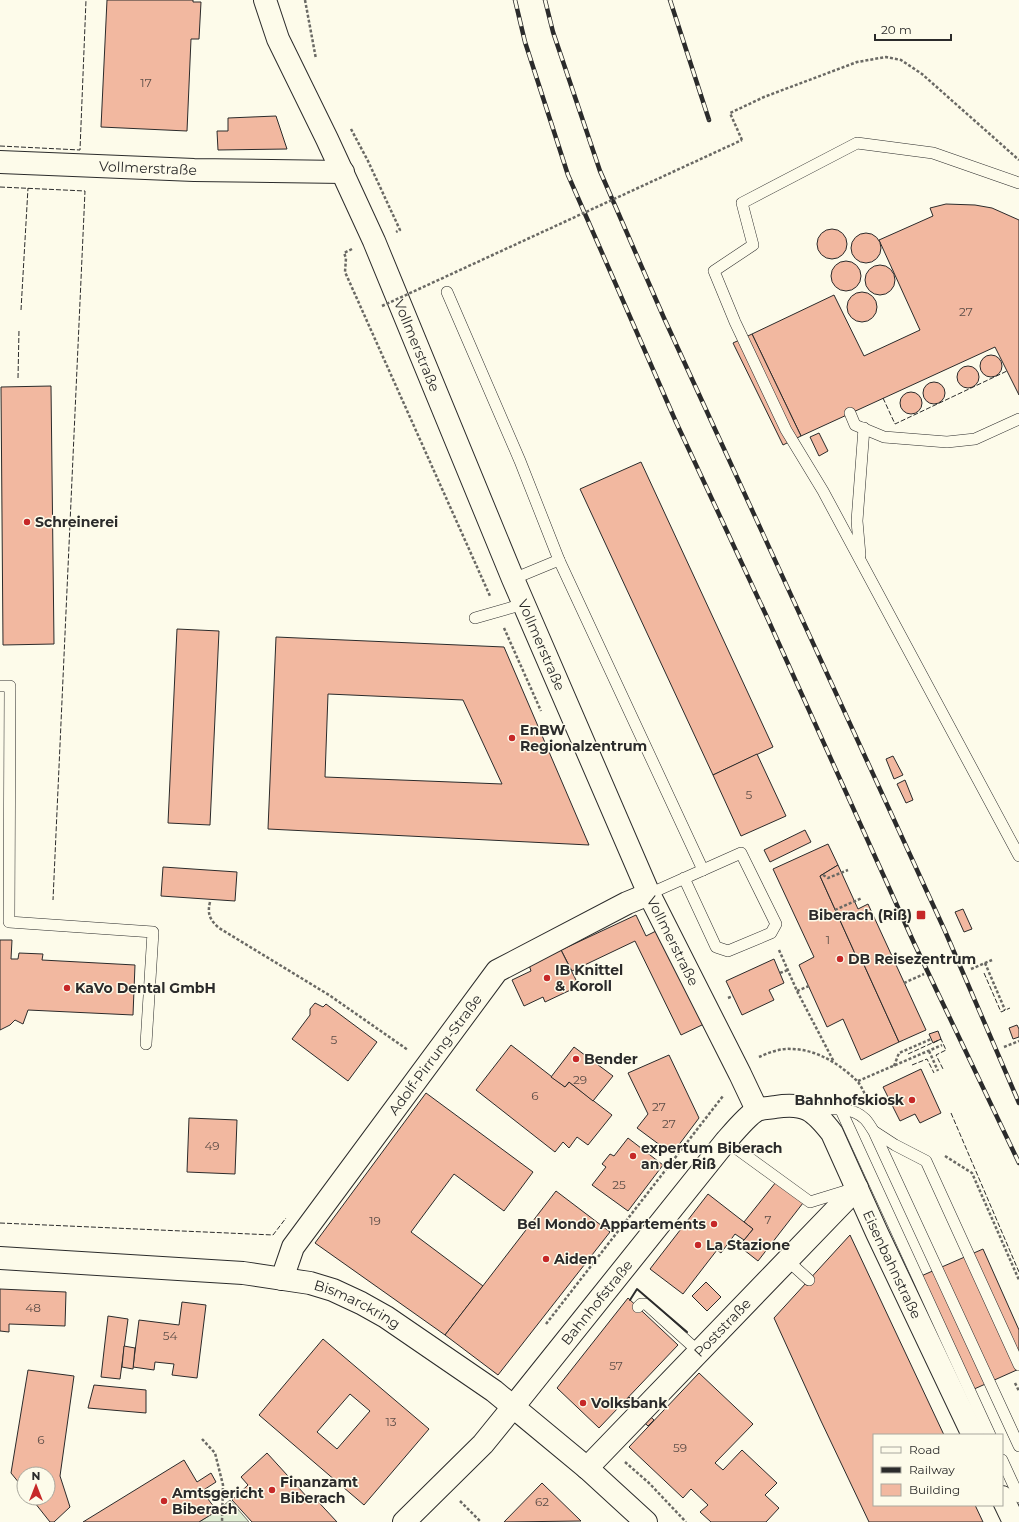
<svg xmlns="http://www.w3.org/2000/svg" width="1019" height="1522" font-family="Montserrat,sans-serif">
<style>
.green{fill:#deebd1;stroke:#74746e}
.building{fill:#f2b8a0;stroke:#2b2b2b;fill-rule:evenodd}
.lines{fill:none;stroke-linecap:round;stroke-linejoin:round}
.lane-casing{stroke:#2b2b2b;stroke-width:12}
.street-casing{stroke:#2b2b2b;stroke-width:24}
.primary-casing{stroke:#2b2b2b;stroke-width:24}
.path{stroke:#6a6964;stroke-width:2.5;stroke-dasharray:3 2;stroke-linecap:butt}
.lane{stroke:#fdfbea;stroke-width:11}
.street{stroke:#fdfbea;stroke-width:22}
.primary{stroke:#fdfbea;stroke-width:22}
.rail-casing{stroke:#2b2b2b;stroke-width:4.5}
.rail{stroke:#fdfbea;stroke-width:3;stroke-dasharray:9;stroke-linecap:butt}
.path-bridge{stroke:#6a6964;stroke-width:2.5;stroke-dasharray:3 2;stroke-linecap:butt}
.fence{stroke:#2b2b2b;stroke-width:1;stroke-dasharray:5 2;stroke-linecap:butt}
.wall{stroke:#2b2b2b;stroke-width:2}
.poi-dot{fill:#c62828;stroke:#fdfbea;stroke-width:1.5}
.labels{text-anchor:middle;stroke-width:3;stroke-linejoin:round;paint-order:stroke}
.number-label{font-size:12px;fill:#5d4e48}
.street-label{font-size:14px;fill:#2b2b2b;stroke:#fdfbea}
.poi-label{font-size:14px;font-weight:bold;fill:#2b2b2b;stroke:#fdfbea;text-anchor:start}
</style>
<rect width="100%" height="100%" fill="#fdfbea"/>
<polygon class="green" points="230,1500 249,1522 199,1522 217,1511"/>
<g class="building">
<polygon points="107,0 193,0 193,2 201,2 199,39 191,39 187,131 101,127"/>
<polygon points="276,116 287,149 218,150 217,131 228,131 228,118"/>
<polygon points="946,204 975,205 992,208 1019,220 1019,395 995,347 801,436 752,334 834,295 864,356 920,330 879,240 933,216 930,208"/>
<circle cx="832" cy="244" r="15"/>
<circle cx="866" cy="248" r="15"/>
<circle cx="846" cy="276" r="15"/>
<circle cx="880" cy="280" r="15"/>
<circle cx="862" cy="307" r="15"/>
<polygon points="752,334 801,436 783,445 733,343"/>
<circle cx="991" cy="366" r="11"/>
<circle cx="968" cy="377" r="11"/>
<circle cx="934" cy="393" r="11"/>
<polygon points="51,386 54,644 3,645 1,387"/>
<circle cx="911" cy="403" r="11"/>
<polygon points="819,433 828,451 819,456 810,437"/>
<polygon points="641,462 773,747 713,775 580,489"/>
<polygon points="177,629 219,631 210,825 168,823"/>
<path d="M276 637 504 647 589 845 268 829ZM328 694 463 700 502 784 325 777Z"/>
<polygon points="757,754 786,816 741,836 713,775"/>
<polygon points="893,756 903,775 894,779 886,759"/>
<polygon points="905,780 913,800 906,803 897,784"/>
<polygon points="805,830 811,842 770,862 764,850"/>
<polygon points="828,844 838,865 820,876 857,958 860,956 899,1042 861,1060 843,1019 827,1027 799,965 814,957 773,869"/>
<polygon points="838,865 858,909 868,904 926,1030 899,1042 860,956 857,958 820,876"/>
<polygon points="163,867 237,872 235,901 161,896"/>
<polygon points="963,909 972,929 964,932 955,912"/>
<polygon points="636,915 646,936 658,930 704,1024 681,1035 635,941 572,971 561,950"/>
<polygon points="0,940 12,940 11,959 18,959 19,953 43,954 42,960 135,965 133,1015 28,1010 23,1024 15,1020 10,1025 0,1030"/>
<polygon points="561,950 579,986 545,1002 543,997 524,1006 512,980 531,971 529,965"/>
<polygon points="774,959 784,983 769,990 774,1000 742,1015 726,981"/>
<polygon points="315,1003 323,1007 326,1004 377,1042 348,1081 292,1039 310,1015 310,1009"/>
<polygon points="1017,1025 1019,1029 1019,1037 1013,1039 1009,1028"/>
<polygon points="938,1031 941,1039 933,1043 929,1034"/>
<polygon points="511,1045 565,1087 569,1082 612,1115 588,1145 577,1137 569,1148 563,1142 555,1152 476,1090"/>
<polygon points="574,1047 613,1076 593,1101 569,1082 565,1087 551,1077"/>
<polygon points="669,1055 699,1118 672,1154 637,1128 648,1114 628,1073"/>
<polygon points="921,1069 941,1113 920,1123 915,1114 900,1121 883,1087"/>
<polygon points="426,1093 533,1172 504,1211 454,1174 411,1232 483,1286 445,1335 315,1243"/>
<polygon points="189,1118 237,1120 235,1174 187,1172"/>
<polygon points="628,1138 663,1165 628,1211 592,1185 606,1167 602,1164 610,1154 614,1156"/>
<polygon points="776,1182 803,1203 758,1261 739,1246 753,1229 744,1222"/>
<polygon points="556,1191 610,1232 498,1375 445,1335"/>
<polygon points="708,1194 753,1229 744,1240 735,1234 721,1253 717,1250 683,1294 650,1269"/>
<polygon points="850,1235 944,1435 874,1435 874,1505 975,1505 983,1522 869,1522 821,1421 774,1318"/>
<polygon points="983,1249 1019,1330 1019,1369 963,1394 912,1280"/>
<polygon points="706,1282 721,1297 707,1311 692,1296"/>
<polygon points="0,1289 66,1292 65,1326 9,1324 9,1332 0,1331"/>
<polygon points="628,1298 678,1345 599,1428 557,1388"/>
<polygon points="182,1302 206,1305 197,1378 172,1375 174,1364 155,1362 154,1370 133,1367 139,1320 179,1325"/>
<polygon points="108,1316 128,1319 120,1379 101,1377"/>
<path d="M323 1339 429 1429 364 1505 259 1415ZM350 1394 370 1411 337 1449 317 1432Z"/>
<polygon points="124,1346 135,1348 133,1369 122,1367"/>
<polygon points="28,1370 74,1376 60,1476 70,1507 54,1522 50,1522 31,1498 48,1498 48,1474 24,1474 24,1489 11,1473"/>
<polygon points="699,1373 753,1424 715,1463 723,1470 742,1450 777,1483 765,1495 779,1508 766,1522 711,1522 700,1512 708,1505 691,1489 683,1498 629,1447"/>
<polygon points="94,1385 146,1390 146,1413 88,1408"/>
<polygon points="629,1397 654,1420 648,1426 623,1403"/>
<polygon points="267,1453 308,1498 312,1495 337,1522 252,1522 232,1500 248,1485 241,1477"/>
<polygon points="184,1460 197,1482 211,1473 216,1482 202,1491 217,1511 199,1522 83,1522"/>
<polygon points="542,1483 581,1521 504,1522"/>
</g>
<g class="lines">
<g class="lane-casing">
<g id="lane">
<polyline points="1019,183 933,153 857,143 742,203 753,245 714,271 735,322 786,430 823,491 1019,856"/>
<polyline points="447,292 520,461 559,560"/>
<polyline points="850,413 855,425 884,437 947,442 975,439 1019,419"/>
<polyline points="860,555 857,521 864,428"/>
<polyline points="513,579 559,560 703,870"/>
<polyline points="475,618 524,604"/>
<polyline points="0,686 10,686 9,922 153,932 146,1044"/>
<polyline points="649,894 741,853 776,924 771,933 728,951 716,947 684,878"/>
<polyline points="840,1108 990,1435"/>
<path d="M811 1110C828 1109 851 1105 865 1119 868 1122 871 1127 874 1132L1019 1446"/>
<polyline points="875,1132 895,1145 926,1161 1019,1365"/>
<polyline points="726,1141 810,1202 849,1190"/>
<polyline points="787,1260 809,1280"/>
<polyline points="638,1307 641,1304 646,1304 699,1352"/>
<polyline points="1002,1460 1019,1497"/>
</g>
</g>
<g class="street-casing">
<g id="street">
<path id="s1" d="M265 0 278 39 327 139 374 241 513 579 649 894 740 1074 757 1110"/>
<path id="s2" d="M0 162 194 170 343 172"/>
<path id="s3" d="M282 1279 293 1247 497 971 627 903 649 894"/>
<path id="s4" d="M587 1468 857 1188"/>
<polyline points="404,1522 483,1444 513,1407"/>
</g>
</g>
<g class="primary-casing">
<g id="primary">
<path id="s5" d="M0 1258 243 1273 310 1283 333 1290 361 1303 386 1317 494 1391 587 1468 646 1522"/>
<path id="s6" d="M513 1407 726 1141C733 1133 748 1115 757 1110 762 1108 770 1108 775 1107 805 1102 814 1110 832 1133L877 1233 973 1435"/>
<polyline points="1002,1497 1014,1522"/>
</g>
</g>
<g class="path">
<polyline points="305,0 316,59"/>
<polyline points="351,129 368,161 400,230 396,232"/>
<polyline points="742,140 730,113 764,97 857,62 886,57 901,60 922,74 1019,160"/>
<polyline points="352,249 344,253 346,258 345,272 490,596"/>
<polyline points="504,628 541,711"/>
<polyline points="823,875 828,878 848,870"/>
<path d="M210 902C207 914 210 920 219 928L329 995 408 1050"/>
<polyline points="835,910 862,898"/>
<polyline points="779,950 797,991 834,1062"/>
<polyline points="985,963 1005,1010"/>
<polyline points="971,969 992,960"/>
<polyline points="780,973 788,970"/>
<polyline points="904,983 924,974"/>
<polyline points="797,991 809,986"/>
<polyline points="728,998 733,996"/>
<polyline points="1004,1047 1019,1041"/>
<polyline points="929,1051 938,1071"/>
<path d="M759 1057C768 1053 780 1048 791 1049 816 1049 840 1064 857 1081 861 1085 863 1091 866 1096"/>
<polyline points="894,1066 899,1053 931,1039"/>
<polyline points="858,1081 942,1045"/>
<polyline points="945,1156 972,1173 1019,1280"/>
<polyline points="546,1324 723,1096"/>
<polyline points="1015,1383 1019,1391"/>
<polyline points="202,1439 215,1453 223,1485 222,1522"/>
<polyline points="625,1462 649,1483 686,1522"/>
<polyline points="460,1501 481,1522"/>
</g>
<use href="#lane" class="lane"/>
<use href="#street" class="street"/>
<use href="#primary" class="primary"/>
<g class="rail-casing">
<g id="rail">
<polyline points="515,0 525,42 568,175 676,422 766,615 914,943 1019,1163"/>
<polyline points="545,0 553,32 600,171 664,318 945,931 1019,1103"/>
<polyline points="670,0 709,120"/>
</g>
</g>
<use href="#rail" class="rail"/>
<polyline class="path-bridge" points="382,306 742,140"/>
<g class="fence">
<polyline points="0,146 80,150 86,0"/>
<polyline points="0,187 85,191 53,900"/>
<polyline points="21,310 28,188"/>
<polyline points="18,378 19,330"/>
<polyline points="883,398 895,424 1007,371"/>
<polyline points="984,973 1001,1012 1010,1008"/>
<polyline points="908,1054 941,1039 946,1050 936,1055 943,1069"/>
<polyline points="912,1065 927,1059 934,1073"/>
<polyline points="951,1113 1019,1272"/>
<polyline points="0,1223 273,1235 286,1218"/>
</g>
<polyline class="wall" points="630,1300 637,1289 687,1332"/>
</g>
<g class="poi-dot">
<circle cx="27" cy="522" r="4"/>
<circle cx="512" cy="738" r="4"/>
<rect x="916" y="910" width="10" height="10" rx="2"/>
<circle cx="840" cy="959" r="4"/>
<circle cx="547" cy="978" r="4"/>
<circle cx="67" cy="988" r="4"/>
<circle cx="576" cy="1059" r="4"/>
<circle cx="912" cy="1100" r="4"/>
<circle cx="633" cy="1156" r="4"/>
<circle cx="714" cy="1224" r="4"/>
<circle cx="698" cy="1245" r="4"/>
<circle cx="546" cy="1259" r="4"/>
<circle cx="583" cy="1403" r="4"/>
<circle cx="272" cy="1490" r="4"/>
<circle cx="164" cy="1501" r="4"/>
</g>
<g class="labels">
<g class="number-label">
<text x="146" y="87">17</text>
<text x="966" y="316">27</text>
<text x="749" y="799">5</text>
<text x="828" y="944">1</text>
<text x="334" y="1044">5</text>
<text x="580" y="1084">29</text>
<text x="535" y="1100">6</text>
<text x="659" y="1111">27</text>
<text x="669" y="1128">27</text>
<text x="212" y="1150">49</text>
<text x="619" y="1189">25</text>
<text x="768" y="1224">7</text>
<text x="375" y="1225">19</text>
<text x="33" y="1312">48</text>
<text x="170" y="1340">54</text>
<text x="616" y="1370">57</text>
<text x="391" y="1426">13</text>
<text x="41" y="1444">6</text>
<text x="680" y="1452">59</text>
<text x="542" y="1506">62</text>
</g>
<g class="street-label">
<text dy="5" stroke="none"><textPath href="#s2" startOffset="148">Vollmerstraße</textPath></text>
<text dy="5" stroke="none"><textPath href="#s1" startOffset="378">Vollmerstraße</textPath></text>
<text dy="5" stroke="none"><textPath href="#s1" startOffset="702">Vollmerstraße</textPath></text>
<text dy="5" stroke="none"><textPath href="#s1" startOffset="1026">Vollmerstraße</textPath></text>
<text dy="5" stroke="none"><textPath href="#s3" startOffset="273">Adolf-Pirrung-Straße</textPath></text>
<text dy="5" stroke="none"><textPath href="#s6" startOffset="615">Eisenbahnstraße</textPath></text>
<text dy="5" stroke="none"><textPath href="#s6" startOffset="134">Bahnhofstraße</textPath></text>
<text dy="5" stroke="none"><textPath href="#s5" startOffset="363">Bismarckring</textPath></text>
<text dy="5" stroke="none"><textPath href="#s4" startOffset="195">Poststraße</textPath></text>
</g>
<g class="poi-label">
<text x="35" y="527">Schreinerei</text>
<text x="520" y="735">EnBW<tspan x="520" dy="16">Regionalzentrum</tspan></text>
<text x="912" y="920" text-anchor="end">Biberach (Riß)</text>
<text x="848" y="964">DB Reisezentrum</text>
<text x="555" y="975">IB Knittel<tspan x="555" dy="16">&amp; Koroll</tspan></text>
<text x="75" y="993">KaVo Dental GmbH</text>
<text x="584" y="1064">Bender</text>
<text x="904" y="1105" text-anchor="end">Bahnhofskiosk</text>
<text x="641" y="1153">expertum Biberach<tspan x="641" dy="16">an der Riß</tspan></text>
<text x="706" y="1229" text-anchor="end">Bel Mondo Appartements</text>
<text x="706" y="1250">La Stazione</text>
<text x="554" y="1264">Aiden</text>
<text x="591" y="1408">Volksbank</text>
<text x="280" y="1487">Finanzamt<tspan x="280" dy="16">Biberach</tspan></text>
<text x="172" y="1498">Amtsgericht<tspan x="172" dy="16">Biberach</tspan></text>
</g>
</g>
<rect x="873" y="1434" width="130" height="72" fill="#fdfbea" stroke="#a9a89e"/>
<rect x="881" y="1447" width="20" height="6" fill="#fdfbea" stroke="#a9a89e"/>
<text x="909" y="1454" font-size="12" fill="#2b2b2b">Road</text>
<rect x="881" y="1467" width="20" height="6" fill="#2b2b2b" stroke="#a9a89e"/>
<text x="909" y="1474" font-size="12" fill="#2b2b2b">Railway</text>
<rect x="881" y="1484" width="20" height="12" fill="#f2b8a0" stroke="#a9a89e"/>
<text x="909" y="1494" font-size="12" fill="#2b2b2b">Building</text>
<g transform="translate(36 1486)"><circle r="19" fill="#fdfbea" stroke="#a9a89e"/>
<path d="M0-3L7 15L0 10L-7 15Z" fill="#c62828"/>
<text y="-6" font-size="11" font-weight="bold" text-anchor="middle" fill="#2b2b2b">N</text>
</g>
<path d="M875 34v6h76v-6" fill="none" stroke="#2b2b2b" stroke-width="2"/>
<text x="881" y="34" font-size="12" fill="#2b2b2b" stroke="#fdfbea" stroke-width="3" paint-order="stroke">20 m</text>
</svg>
